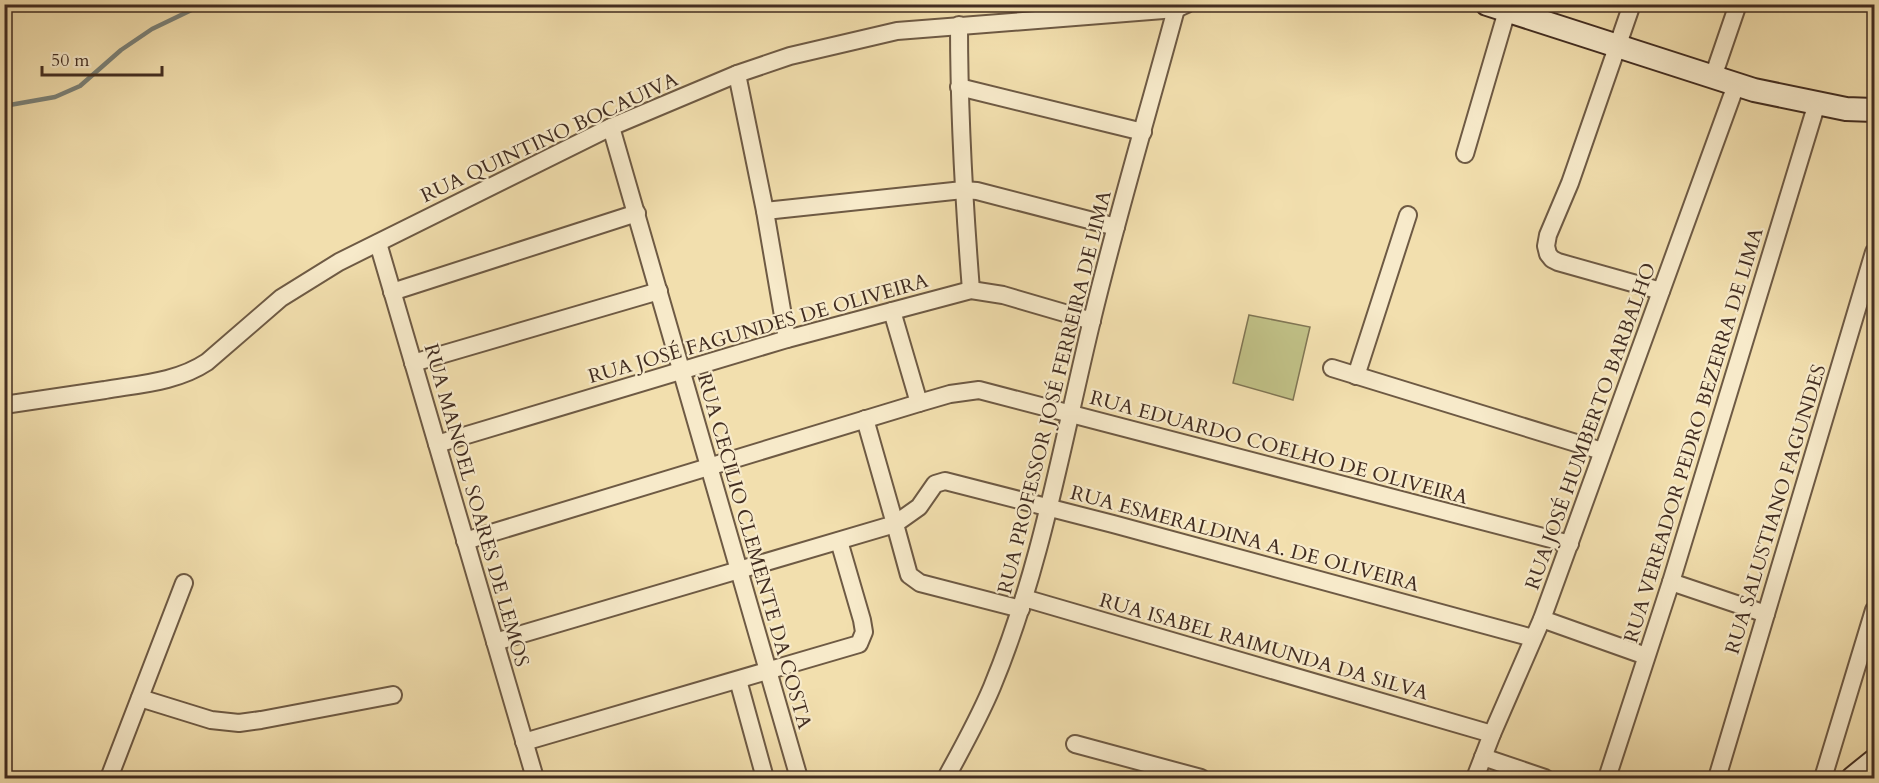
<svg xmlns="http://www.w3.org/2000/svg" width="1879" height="783" font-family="Cardo,serif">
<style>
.green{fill:#c0c086;stroke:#817654;stroke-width:1.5}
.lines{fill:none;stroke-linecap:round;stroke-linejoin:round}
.stream{stroke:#7a827a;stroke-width:4.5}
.street-casing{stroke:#6e5a44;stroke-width:20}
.secondary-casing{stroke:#422d21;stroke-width:26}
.street{stroke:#f7eaca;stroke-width:16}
.secondary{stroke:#f7eaca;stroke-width:22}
.labels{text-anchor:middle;stroke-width:4.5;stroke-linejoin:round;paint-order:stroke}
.street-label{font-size:20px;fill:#422d21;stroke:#f7eaca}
</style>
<rect width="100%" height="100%" fill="#f2dfae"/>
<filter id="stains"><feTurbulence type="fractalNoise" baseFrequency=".00333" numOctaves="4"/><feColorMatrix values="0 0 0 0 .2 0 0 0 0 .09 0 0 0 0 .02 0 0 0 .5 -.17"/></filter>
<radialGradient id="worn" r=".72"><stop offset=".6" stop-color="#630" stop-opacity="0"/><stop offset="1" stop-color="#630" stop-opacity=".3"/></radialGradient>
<polygon class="green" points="1249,315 1310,327 1293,400 1233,383"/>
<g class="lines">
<polyline class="stream" points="4,106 55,97 80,86 121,50 152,29 204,4"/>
<g class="street-casing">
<g id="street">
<polyline points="1632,4 1570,183 1548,235 1546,246 1548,254 1552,259 1558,262 1661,291"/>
<path d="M959 25C959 114 964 202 971 290"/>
<polyline points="737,74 765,211 787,339"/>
<polyline points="1713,77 1738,4"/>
<polyline points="959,87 1143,132"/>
<polyline points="611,127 799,778"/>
<polyline points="1465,154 1509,4"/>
<polyline points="765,211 963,190 977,191 1116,227"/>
<polyline points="378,243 535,778"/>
<polyline points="392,292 637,213"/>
<polyline points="892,311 919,403"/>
<polyline points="413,363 659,291"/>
<polyline points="1332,368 1602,451"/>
<polyline points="1356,376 1408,215"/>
<path d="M4 405C38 400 72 395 105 390 140 384 177 382 207 362L281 298 339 262 611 127 737 74 790 56 897 31 1176 9 1187 4"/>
<polyline points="437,444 787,339 971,290 1003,295 1092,321"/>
<polyline points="465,541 919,403 950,394 979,390 1570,544"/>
<polyline points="1671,582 1766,614"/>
<polyline points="1024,598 1492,734"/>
<polyline points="1021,609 920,583 909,575 895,524 919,507 935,484 945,481 1113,524 1533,638"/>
<polyline points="1542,619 1646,656"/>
<polyline points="495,642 895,524 865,419"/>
<polyline points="738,680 765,778"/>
<polyline points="140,698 211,720 239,723 261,720 393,695"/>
<polyline points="524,742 859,644 864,632 862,620 839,541"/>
<polyline points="1075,744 1201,778"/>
<polyline points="1483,757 1545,778"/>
<path d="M947 776C963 747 979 718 992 687 1041 569 1062 444 1092 320 1117 216 1148 113 1176 9"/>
<polyline points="109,778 184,583"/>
<polyline points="1475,778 1492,734 1542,619 1736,85"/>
<polyline points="1607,778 1671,582 1817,103"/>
<polyline points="1717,778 1874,252"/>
<polyline points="1823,778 1874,610"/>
</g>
</g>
<g class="secondary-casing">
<g id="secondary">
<polyline points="1487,4 1754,90 1846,109 1874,110"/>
<polyline points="1853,778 1874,761"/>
</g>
</g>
<use href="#street" class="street"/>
<use href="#secondary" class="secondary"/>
</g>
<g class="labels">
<g class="street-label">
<text transform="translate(549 137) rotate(-25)" y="7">RUA QUINTINO BOCAUIVA</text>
<text transform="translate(758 328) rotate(-16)" y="7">RUA JOSÉ FAGUNDES DE OLIVEIRA</text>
<text transform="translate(1054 392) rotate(-76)" y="7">RUA PROFESSOR JOSÉ FERREIRA DE LIMA</text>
<text transform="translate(1590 426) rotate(-70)" y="7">RUA JOSÉ HUMBERTO BARBALHO</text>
<text transform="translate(1693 435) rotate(-73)" y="7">RUA VEREADOR PEDRO BEZERRA DE LIMA</text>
<text transform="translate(1279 447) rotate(15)" y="7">RUA EDUARDO COELHO DE OLIVEIRA</text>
<text transform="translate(477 505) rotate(74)" y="7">RUA MANOEL SOARES DE LEMOS</text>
<text transform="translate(1775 509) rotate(-73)" y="7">RUA SALUSTIANO FAGUNDES</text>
<text transform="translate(1245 538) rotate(15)" y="7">RUA ESMERALDINA A. DE OLIVEIRA</text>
<text transform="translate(755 551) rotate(74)" y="7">RUA CECILIO CLEMENTE DA COSTA</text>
<text transform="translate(1264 646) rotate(16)" y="7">RUA ISABEL RAIMUNDA DA SILVA</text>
</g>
</g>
<rect width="1879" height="783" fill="none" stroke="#f2dfae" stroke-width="24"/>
<rect x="6" y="6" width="1867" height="771" fill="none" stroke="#422d21" stroke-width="3"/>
<rect x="12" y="12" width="1855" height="759" fill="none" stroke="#422d21" stroke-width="1.5"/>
<path d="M42 66v9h120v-9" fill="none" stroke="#422d21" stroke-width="3"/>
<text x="51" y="66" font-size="18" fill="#422d21" stroke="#f7eaca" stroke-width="4.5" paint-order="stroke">50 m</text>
<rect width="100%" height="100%" filter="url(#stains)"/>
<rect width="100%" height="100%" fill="url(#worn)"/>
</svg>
